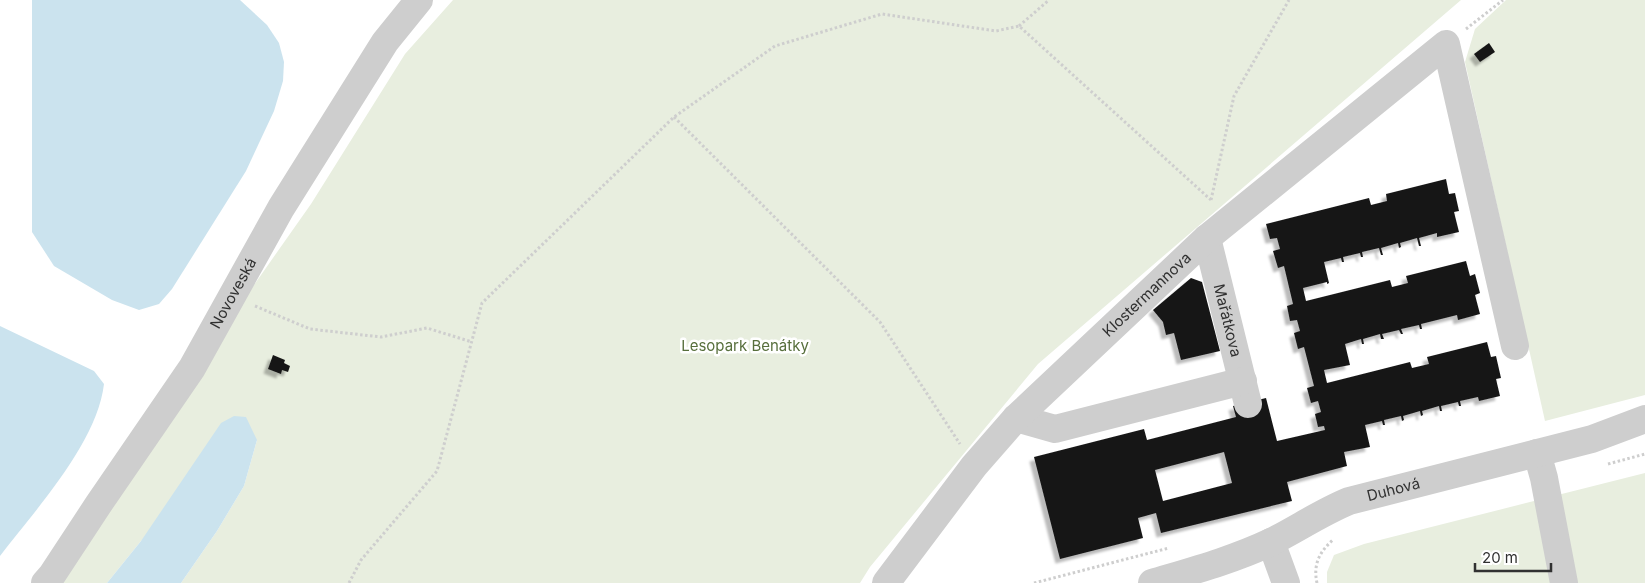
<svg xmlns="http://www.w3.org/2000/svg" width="1645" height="583" font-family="Inter,sans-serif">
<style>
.green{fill:#e8eedf}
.water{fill:#cbe3ee}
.building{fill:#181818;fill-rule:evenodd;filter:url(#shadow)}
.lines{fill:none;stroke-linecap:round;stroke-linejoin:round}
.path{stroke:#cecece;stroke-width:3;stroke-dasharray:2.5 2.5;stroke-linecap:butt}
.minor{stroke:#cecece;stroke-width:28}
.labels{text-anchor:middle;stroke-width:5;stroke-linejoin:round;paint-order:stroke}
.street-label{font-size:15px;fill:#313131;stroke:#fff}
.park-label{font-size:15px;fill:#576f3c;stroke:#fff}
</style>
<defs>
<filter id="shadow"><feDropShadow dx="-4.5" dy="4.5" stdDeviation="1" flood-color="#0004"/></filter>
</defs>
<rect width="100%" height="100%" fill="#fff"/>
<g class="green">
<polygon points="453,0 1461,0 1038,364 870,567 860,583 181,583 217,531 244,486 257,440 141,541 107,583 44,583 311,204 405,54"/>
<polygon points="1506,0 1645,0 1645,395 1545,421 1465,62 1475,29"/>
<polygon points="1645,473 1645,583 1327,583 1327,572 1334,555 1364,544"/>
</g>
<g class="water">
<polygon points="32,0 240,0 267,25 279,43 284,62 283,81 274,111 246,171 172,289 159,304 139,310 112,300 54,266 32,232"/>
<path d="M0 326 94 371 104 384C97 443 36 509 0 556Z"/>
<polygon points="234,416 246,417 257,440 244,486 217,531 181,583 107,583 141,541 221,423"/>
</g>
<g class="building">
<polygon points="1489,43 1495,52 1480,62 1474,54"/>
<path d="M1446 179 1449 194 1455 193 1459 211 1454 212 1459 232 1437 237V233L1419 238 1421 246H1419L1417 238 1400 243 1401 247 1399 248 1398 243 1381 248 1383 255H1381L1379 248 1362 252 1363 257H1361L1360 253 1343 257 1344 262H1342L1341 258 1324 262 1329 283 1327 284V282L1303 288 1306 301 1390 280 1392 287 1408 283 1406 276 1466 261 1470 276 1475 274 1480 293 1475 295 1480 314 1458 320 1457 315 1421 324 1422 329H1420L1419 325 1401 329 1403 334H1401L1399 330 1382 334 1384 339H1381L1380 334 1363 339 1364 344H1362L1361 339 1345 344 1350 365 1324 370 1327 383 1410 362 1412 368 1429 364 1427 357 1487 342 1491 357 1496 356 1501 378 1496 379 1500 396 1479 401 1478 397 1460 401 1461 406H1459L1458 402 1441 406 1442 411H1440L1439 406 1422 411 1423 415 1421 416 1420 411 1403 416 1404 420 1402 421 1401 416 1384 420 1385 425H1383L1382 421 1365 425 1370 447 1344 452 1347 466 1287 482 1292 501 1161 533 1156 513 1138 518 1143 538 1060 559 1034 457 1144 429 1147 440 1236 417 1233 406 1266 398 1277 441 1325 430 1324 426 1318 427 1315 414 1321 412 1318 401 1311 403 1307 388 1314 386 1304 347 1298 349 1294 333 1300 331 1297 320 1290 321 1287 306 1293 304 1284 266 1278 268 1273 251 1280 249 1277 238 1270 239 1266 224 1369 198 1371 205 1387 201 1386 194ZM1224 452 1232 483 1163 501 1155 470Z"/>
<polygon points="1191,278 1202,282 1220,351 1181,360 1174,333 1166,335 1163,322 1153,310"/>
<polygon points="273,355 285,360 284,363 290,366 288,372 282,370 281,374 268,369"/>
</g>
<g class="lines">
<g class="path">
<polyline points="1019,26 1049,0"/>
<polyline points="1466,29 1503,0"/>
<polyline points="674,117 880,322 960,444"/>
<polyline points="1211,200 1234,96 1289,0"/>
<polyline points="255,306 310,329 381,337 427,328 472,342"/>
<polyline points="1608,464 1645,454"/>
<polyline points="349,583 361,560 437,471 482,303 674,117 775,46 882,14 996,31 1019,26 1211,200"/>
<polyline points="1034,583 1169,548"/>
<path d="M1317 583C1313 565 1319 552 1333 540"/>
</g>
<g class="minor">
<path id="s1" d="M1207 238 1248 404"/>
<polyline points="1016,418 1055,429 1243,381"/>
<polyline points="1537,453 1544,478 1564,583"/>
<polyline points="1271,542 1286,583"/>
<path id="s2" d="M45 583 52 575 98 505 192 368 281 208 385 42 419 0"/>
<path id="s3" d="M886 583 974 466 1016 418 1207 238 1446 44 1515 346"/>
<path id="s4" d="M1152 583C1192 571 1233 560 1271 542 1297 529 1322 512 1349 501L1592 439 1645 419"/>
</g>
</g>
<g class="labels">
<g class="street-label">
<text dy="5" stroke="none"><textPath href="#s2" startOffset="346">Novoveská</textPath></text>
<text dy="5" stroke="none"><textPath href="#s3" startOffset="390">Klostermannova</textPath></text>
<text dy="5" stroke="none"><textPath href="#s1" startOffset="85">Mařátkova</textPath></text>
<text dy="5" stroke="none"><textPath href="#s4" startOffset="260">Duhová</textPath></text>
</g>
<g class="park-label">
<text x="745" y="351">Lesopark Benátky</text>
</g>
</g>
<path d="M1475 563v8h76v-8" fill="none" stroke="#313131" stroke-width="2.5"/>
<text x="1482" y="563" font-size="15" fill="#313131" stroke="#ffffff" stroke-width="4" paint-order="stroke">20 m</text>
</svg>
